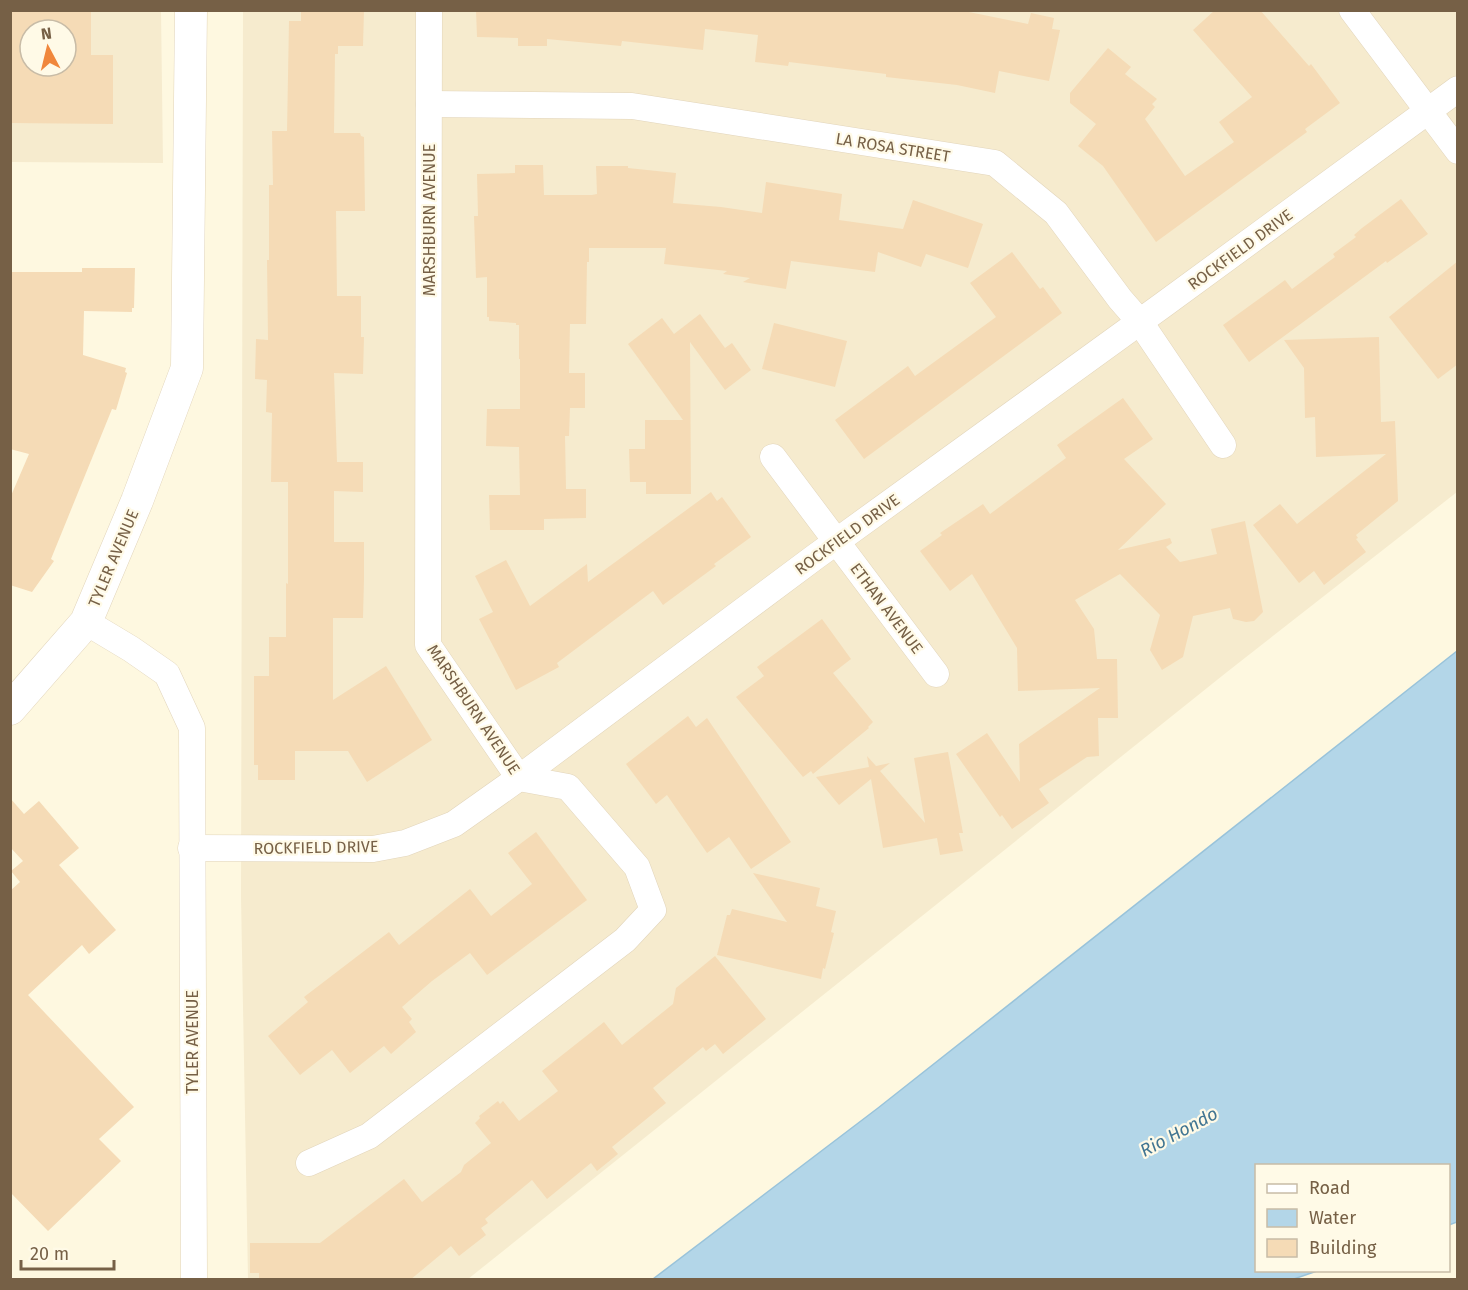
<svg xmlns="http://www.w3.org/2000/svg" width="1468" height="1290" font-family="'Fira Sans',sans-serif">
<style>
.residential{fill:#f6ebce;fill-rule:evenodd}
.water{fill:#b3d6e8;stroke:#99c3da;stroke-width:1.5}
.building{fill:#f5dbb6;fill-rule:evenodd}
.lines{fill:none;stroke-linecap:round;stroke-linejoin:round}
.minor-casing{stroke:#e2d5bb;stroke-width:27}
.tertiary-casing{stroke:#e2d5bb;stroke-width:33}
.minor{stroke:#fff;stroke-width:26}
.tertiary{stroke:#fff;stroke-width:32}
.labels{text-anchor:middle;stroke-width:4.5;stroke-linejoin:round;paint-order:stroke}
.street-label{font-size:16px;fill:#766046;stroke:#fffae7}
.water-label{font-size:18px;font-style:italic;fill:#417592;stroke:#fffae7}
</style>
<rect width="100%" height="100%" fill="#fef8e0"/>
<g class="residential">
<path d="M11 11H161L163 163 11 162ZM30 30H66V66H30Z"/>
<polygon points="243,11 1457,11 1457,492 1227,672 468,1279 248,1279 241,897"/>
</g>
<polygon class="water" points="1457,651 1457,1222 1449,1225 1448,1166 1256,1166 1256,1270 1317,1271 1291,1280 653,1279 878,1108"/>
<g class="building">
<path d="M10 10H91V55H113V124L10 123ZM30 30H66V66H30Z"/>
<polygon points="308,10 364,10 363,46 338,46 338,54 335,54 334,133 360,133 361,136 364,137 365,211 336,211 337,296 361,296 361,337 364,337 363,374 334,373 337,462 363,462 363,492 334,491 334,542 364,542 364,579 363,618 333,618 333,700 386,666 432,740 367,782 348,751 295,751 295,780 258,780 258,765 254,765 254,676 269,676 269,637 286,637 286,583 288,584 288,482 271,482 272,413 266,412 267,380 255,379 256,339 268,340 267,260 269,260 269,185 273,185 272,131 287,131 289,21 301,21 301,12 308,12"/>
<polygon points="476,10 959,10 1028,24 1031,13 1054,18 1052,29 1060,30 1049,81 999,71 995,93 957,85 886,77 886,74 789,62 788,66 755,62 758,35 705,29 703,50 622,41 621,46 547,39 547,46 518,46 518,38 477,37"/>
<polygon points="1215,10 1260,10 1309,66 1311,64 1340,103 1305,129 1307,132 1156,242 1103,166 1078,146 1096,124 1070,103 1070,93 1108,48 1131,67 1125,74 1157,99 1152,104 1155,107 1145,119 1185,176 1234,142 1219,122 1252,97 1193,30"/>
<polygon points="515,165 543,165 544,195 592,195 597,194 596,166 628,166 628,168 676,173 673,203 721,207 762,213 766,182 842,194 839,220 903,229 913,200 983,224 968,268 926,254 921,267 878,252 875,272 791,261 786,289 743,282 750,278 723,274 727,271 664,264 666,248 589,248 589,262 587,262 586,324 570,324 569,373 585,373 585,408 570,408 569,436 565,436 566,489 586,489 586,518 544,519 544,530 490,530 489,495 520,495 519,447 486,446 487,409 520,409 520,359 519,359 519,325 516,325 516,323 489,321 489,317 487,317 487,277 476,278 474,216 478,216 477,174 515,173"/>
<polygon points="1401,199 1428,234 1387,263 1386,261 1249,362 1223,325 1285,280 1292,289 1335,257 1333,254 1356,237 1354,235 1362,228"/>
<polygon points="1012,252 1040,289 1043,287 1062,313 864,459 835,420 908,366 915,376 996,317 970,283"/>
<polygon points="1458,261 1458,364 1438,379 1389,317"/>
<polygon points="82,268 135,268 134,308 132,308 132,312 84,311 83,355 126,368 125,372 127,373 116,410 112,409 51,559 54,561 32,592 10,585 10,498 29,454 10,449 10,272 82,272"/>
<polygon points="700,314 725,348 732,343 751,370 725,390 690,342 691,494 646,494 646,482 630,482 629,449 645,449 645,420 683,420 628,344 662,318 674,334"/>
<polygon points="774,323 847,341 835,387 762,369"/>
<polygon points="1379,337 1381,422 1395,421 1398,501 1356,535 1358,538 1356,539 1366,552 1324,585 1314,571 1299,583 1253,525 1280,504 1297,524 1386,454 1316,457 1315,417 1305,418 1304,368 1284,340"/>
<polygon points="1123,398 1153,439 1124,459 1166,504 1118,550 1170,538 1172,543 1166,547 1180,562 1217,554 1211,529 1245,521 1263,612 1254,621 1246,622 1233,619 1230,608 1193,616 1183,657 1162,670 1150,650 1160,615 1120,574 1075,600 1094,629 1097,659 1117,659 1118,718 1098,718 1099,756 1087,757 1039,789 1049,803 1012,829 1002,815 1000,817 956,754 987,733 1020,782 1019,744 1100,688 1018,691 1017,648 972,574 950,591 920,551 942,535 940,533 983,504 990,514 1066,458 1057,445"/>
<polygon points="711,492 717,501 722,497 751,537 714,564 716,566 663,605 653,591 557,663 559,667 516,690 479,619 493,612 475,576 506,560 530,606 587,564 588,582"/>
<polygon points="822,619 851,659 833,673 873,722 868,727 869,728 813,774 811,771 803,777 736,697 764,676 757,667"/>
<polygon points="688,716 696,727 707,718 791,842 751,869 729,837 707,853 667,795 656,804 626,764"/>
<polygon points="948,752 963,833 959,833 963,851 940,855 937,838 883,848 871,779 839,805 816,777 869,767 867,756 876,766 890,763 880,771 925,823 914,758"/>
<polygon points="10,798 24,814 39,801 62,828 79,848 59,865 116,930 89,954 82,945 28,995 134,1107 99,1139 121,1161 48,1231 10,1192 10,891 20,882 11,871 23,861 10,847"/>
<polygon points="536,832 587,900 487,975 470,953 432,981 402,1007 412,1019 409,1022 416,1032 391,1054 384,1046 350,1073 332,1050 300,1075 268,1036 308,1002 304,997 389,932 399,945 470,889 491,916 532,884 508,853"/>
<polygon points="753,873 820,888 816,906 836,911 831,932 834,933 825,969 823,968 821,979 717,955 727,915 730,915 732,909 787,922"/>
<polygon points="715,956 766,1019 723,1054 715,1044 706,1051 703,1047 653,1088 666,1103 612,1147 618,1154 597,1171 591,1163 547,1199 532,1180 485,1219 488,1223 481,1228 486,1235 459,1256 451,1246 410,1280 259,1280 259,1273 250,1273 250,1243 320,1243 404,1179 422,1202 461,1172 464,1165 491,1143 475,1123 480,1118 479,1116 498,1101 500,1104 503,1101 519,1121 558,1091 542,1071 604,1022 622,1045 673,1004 676,988"/>
</g>
<g class="lines">
<g class="minor-casing">
<g id="minor">
<polyline points="1352,10 1458,151"/>
<polyline points="429,104 632,106 995,163 1056,213 1120,299 1140,322 1223,445"/>
<polyline points="773,457 936,674"/>
<polyline points="86,622 131,649 167,674 192,728 194,1280"/>
<polyline points="191,848 373,849 405,843 454,824 519,778 815,557 1163,305 1458,89"/>
<polyline points="309,1163 369,1136 625,940 653,910 637,867 568,787 519,778 428,645 429,10"/>
</g>
</g>
<g class="tertiary-casing">
<polyline id="tertiary" points="10,709 86,622 137,501 187,368 191,10"/>
</g>
<use href="#minor" class="minor"/>
<use href="#tertiary" class="tertiary"/>
</g>
<g class="labels">
<g class="street-label">
<text transform="translate(893 147) rotate(9)" y="6">LA ROSA STREET</text>
<text transform="translate(429 220) rotate(-90)" y="6">MARSHBURN AVENUE</text>
<text transform="translate(1240 249) rotate(-36)" y="6">ROCKFIELD DRIVE</text>
<text transform="translate(847 534) rotate(-36)" y="6">ROCKFIELD DRIVE</text>
<text transform="translate(113 558) rotate(-67)" y="6">TYLER AVENUE</text>
<text transform="translate(887 608) rotate(53)" y="6">ETHAN AVENUE</text>
<text transform="translate(474 709) rotate(56)" y="6">MARSHBURN AVENUE</text>
<text transform="translate(316 847) rotate(-1)" y="6">ROCKFIELD DRIVE</text>
<text transform="translate(192 1042) rotate(-90)" y="6">TYLER AVENUE</text>
</g>
<g class="water-label">
<text transform="translate(1179 1132) rotate(-28)" y="6">Rio Hondo</text>
</g>
</g>
<rect width="1468" height="1290" fill="none" stroke="#766046" stroke-width="24"/>
<rect x="1255" y="1164" width="195" height="108" fill="#fffae7" stroke="#c8bca7" stroke-width="1.5"/>
<rect x="1267" y="1184" width="30" height="9" fill="#ffffff" stroke="#c8bca7" stroke-width="1.5"/>
<text x="1309" y="1194" font-size="18" fill="#766046">Road</text>
<rect x="1267" y="1209" width="30" height="18" fill="#b3d6e8" stroke="#c8bca7" stroke-width="1.5"/>
<text x="1309" y="1224" font-size="18" fill="#766046">Water</text>
<rect x="1267" y="1239" width="30" height="18" fill="#f5dbb6" stroke="#c8bca7" stroke-width="1.5"/>
<text x="1309" y="1254" font-size="18" fill="#766046">Building</text>
<g transform="translate(48 48) rotate(353)"><circle r="28" fill="#fffae7" stroke="#c8bca7" stroke-width="1.5"/>
<path d="M0-4.5L10 22L0 15L-10 22Z" fill="#f0873c"/>
<text y="-9" font-size="16" font-weight="bold" text-anchor="middle" fill="#766046">N</text>
</g>
<path d="M21 1260v9h93v-9" fill="none" stroke="#766046" stroke-width="3"/>
<text x="30" y="1260" font-size="18" fill="#766046" stroke="#fffae7" stroke-width="4.5" paint-order="stroke">20 m</text>
</svg>
